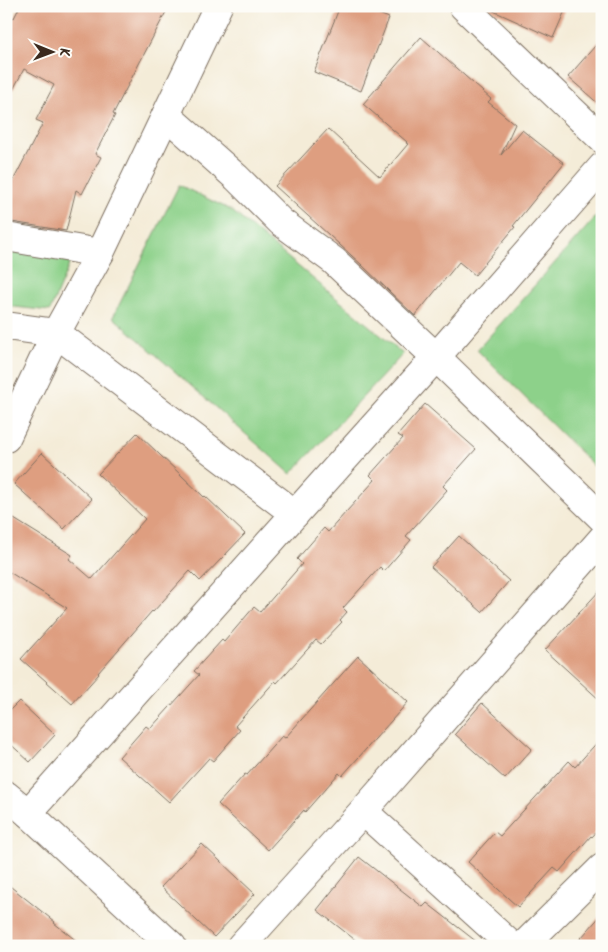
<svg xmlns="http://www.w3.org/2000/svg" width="608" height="952" font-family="Kalam,sans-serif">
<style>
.green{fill:#8dd18a;stroke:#647e54}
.building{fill:#de9e80}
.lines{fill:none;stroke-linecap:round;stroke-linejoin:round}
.minor-casing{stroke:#7c6e5f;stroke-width:30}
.minor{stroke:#fff;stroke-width:28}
</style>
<rect width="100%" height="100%" fill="#fdfcf7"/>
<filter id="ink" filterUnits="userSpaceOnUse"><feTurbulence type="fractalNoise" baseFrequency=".02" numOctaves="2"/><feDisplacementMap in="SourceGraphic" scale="10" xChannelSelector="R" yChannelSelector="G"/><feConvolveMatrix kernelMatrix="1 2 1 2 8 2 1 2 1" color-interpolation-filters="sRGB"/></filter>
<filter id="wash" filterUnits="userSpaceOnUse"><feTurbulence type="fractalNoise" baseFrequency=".0096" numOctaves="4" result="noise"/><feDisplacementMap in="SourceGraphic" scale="20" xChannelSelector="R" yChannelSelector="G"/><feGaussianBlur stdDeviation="1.12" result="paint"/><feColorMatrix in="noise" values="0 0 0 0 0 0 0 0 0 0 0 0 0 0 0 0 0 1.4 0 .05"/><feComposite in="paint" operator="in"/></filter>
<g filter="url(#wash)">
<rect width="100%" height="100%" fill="#f4ecd8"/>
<g class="green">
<polygon points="179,185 231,210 403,354 291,474 113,317"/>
<polygon points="602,210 602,474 477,350"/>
<polygon points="6,237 77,246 50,311 6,306"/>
</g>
<g id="blocks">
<g class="building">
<polygon points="20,6 169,6 113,114 115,115 95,154 101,157 82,194 76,190 66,231 6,221 6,190 9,180 13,181 43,123 36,120 54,85 24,69 6,103 6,14 14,18"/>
<polygon points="340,6 359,6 389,18 361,91 314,72"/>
<polygon points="486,6 567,6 553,38 489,9"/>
<polygon points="421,37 491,99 488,102 515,124 501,155 522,130 564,163 513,226 515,227 475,275 459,262 415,316 362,265 275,186 328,129 380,177 408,144 406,143 407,142 363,104"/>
<polygon points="602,38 602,107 568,77"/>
<polygon points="425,404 476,449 443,486 447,490 406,536 411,540 384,571 380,567 343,608 347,612 340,620 342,622 321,644 316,640 277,683 275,681 235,726 240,730 213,761 209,758 169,802 119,757 146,726 150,729 199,675 194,671 222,640 224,642 254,607 260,612 302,564 297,559 324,528 328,532 375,480 370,475 403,438 398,435"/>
<polygon points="137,433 204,497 205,496 245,534 200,581 190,571 153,612 152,611 98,673 99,674 72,704 21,659 67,608 6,570 6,514 72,555 69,559 92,579 145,519 98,474"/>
<polygon points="42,453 92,499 64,529 14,484"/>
<polygon points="459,536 509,581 482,612 431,567"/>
<polygon points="602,588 602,702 545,650"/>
<polygon points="358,656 408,702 342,776 339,773 305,812 304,810 268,850 218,804 245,774 247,775 282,736 285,738"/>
<polygon points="19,701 55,735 30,762 6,740 6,714"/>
<polygon points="482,703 532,749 505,779 455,734"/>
<polygon points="602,737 602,826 592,837 591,836 559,872 554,868 518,907 468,862 495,832 500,836 569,761 575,767"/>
<polygon points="202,844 255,894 214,937 161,887"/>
<polygon points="359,857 423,907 427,903 482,946 363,946 317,910"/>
<polygon points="6,883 55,922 54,923 83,946 6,946"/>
<polygon points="602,914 602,946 574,946"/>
</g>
</g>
</g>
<g filter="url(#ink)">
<use href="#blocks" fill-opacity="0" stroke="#7c6e5f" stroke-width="1"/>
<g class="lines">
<g class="minor-casing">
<g id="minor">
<polyline points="463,6 602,139"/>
<polyline points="166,115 237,178 281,222 334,261 436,357 602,518"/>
<polyline points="6,237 100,253"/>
<polyline points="6,326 56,333 295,514"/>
<polyline points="6,438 56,333 100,253 218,6"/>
<polyline points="6,795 28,813 172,946"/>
<polyline points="363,811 512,946"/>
<polyline points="28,813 295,514 436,357 602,167"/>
<polyline points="241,946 363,811 602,539"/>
<polyline points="523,946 602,868"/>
</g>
</g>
<use href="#minor" class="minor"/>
</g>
</g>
<rect width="608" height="952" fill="none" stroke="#fdfcf7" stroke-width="25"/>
<g transform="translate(52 52) rotate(91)" stroke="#fdfcf7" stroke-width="4" paint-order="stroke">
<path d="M0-4L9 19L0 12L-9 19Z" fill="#3b2a1e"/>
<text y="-8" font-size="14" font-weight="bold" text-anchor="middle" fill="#3b2a1e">K</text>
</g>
</svg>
